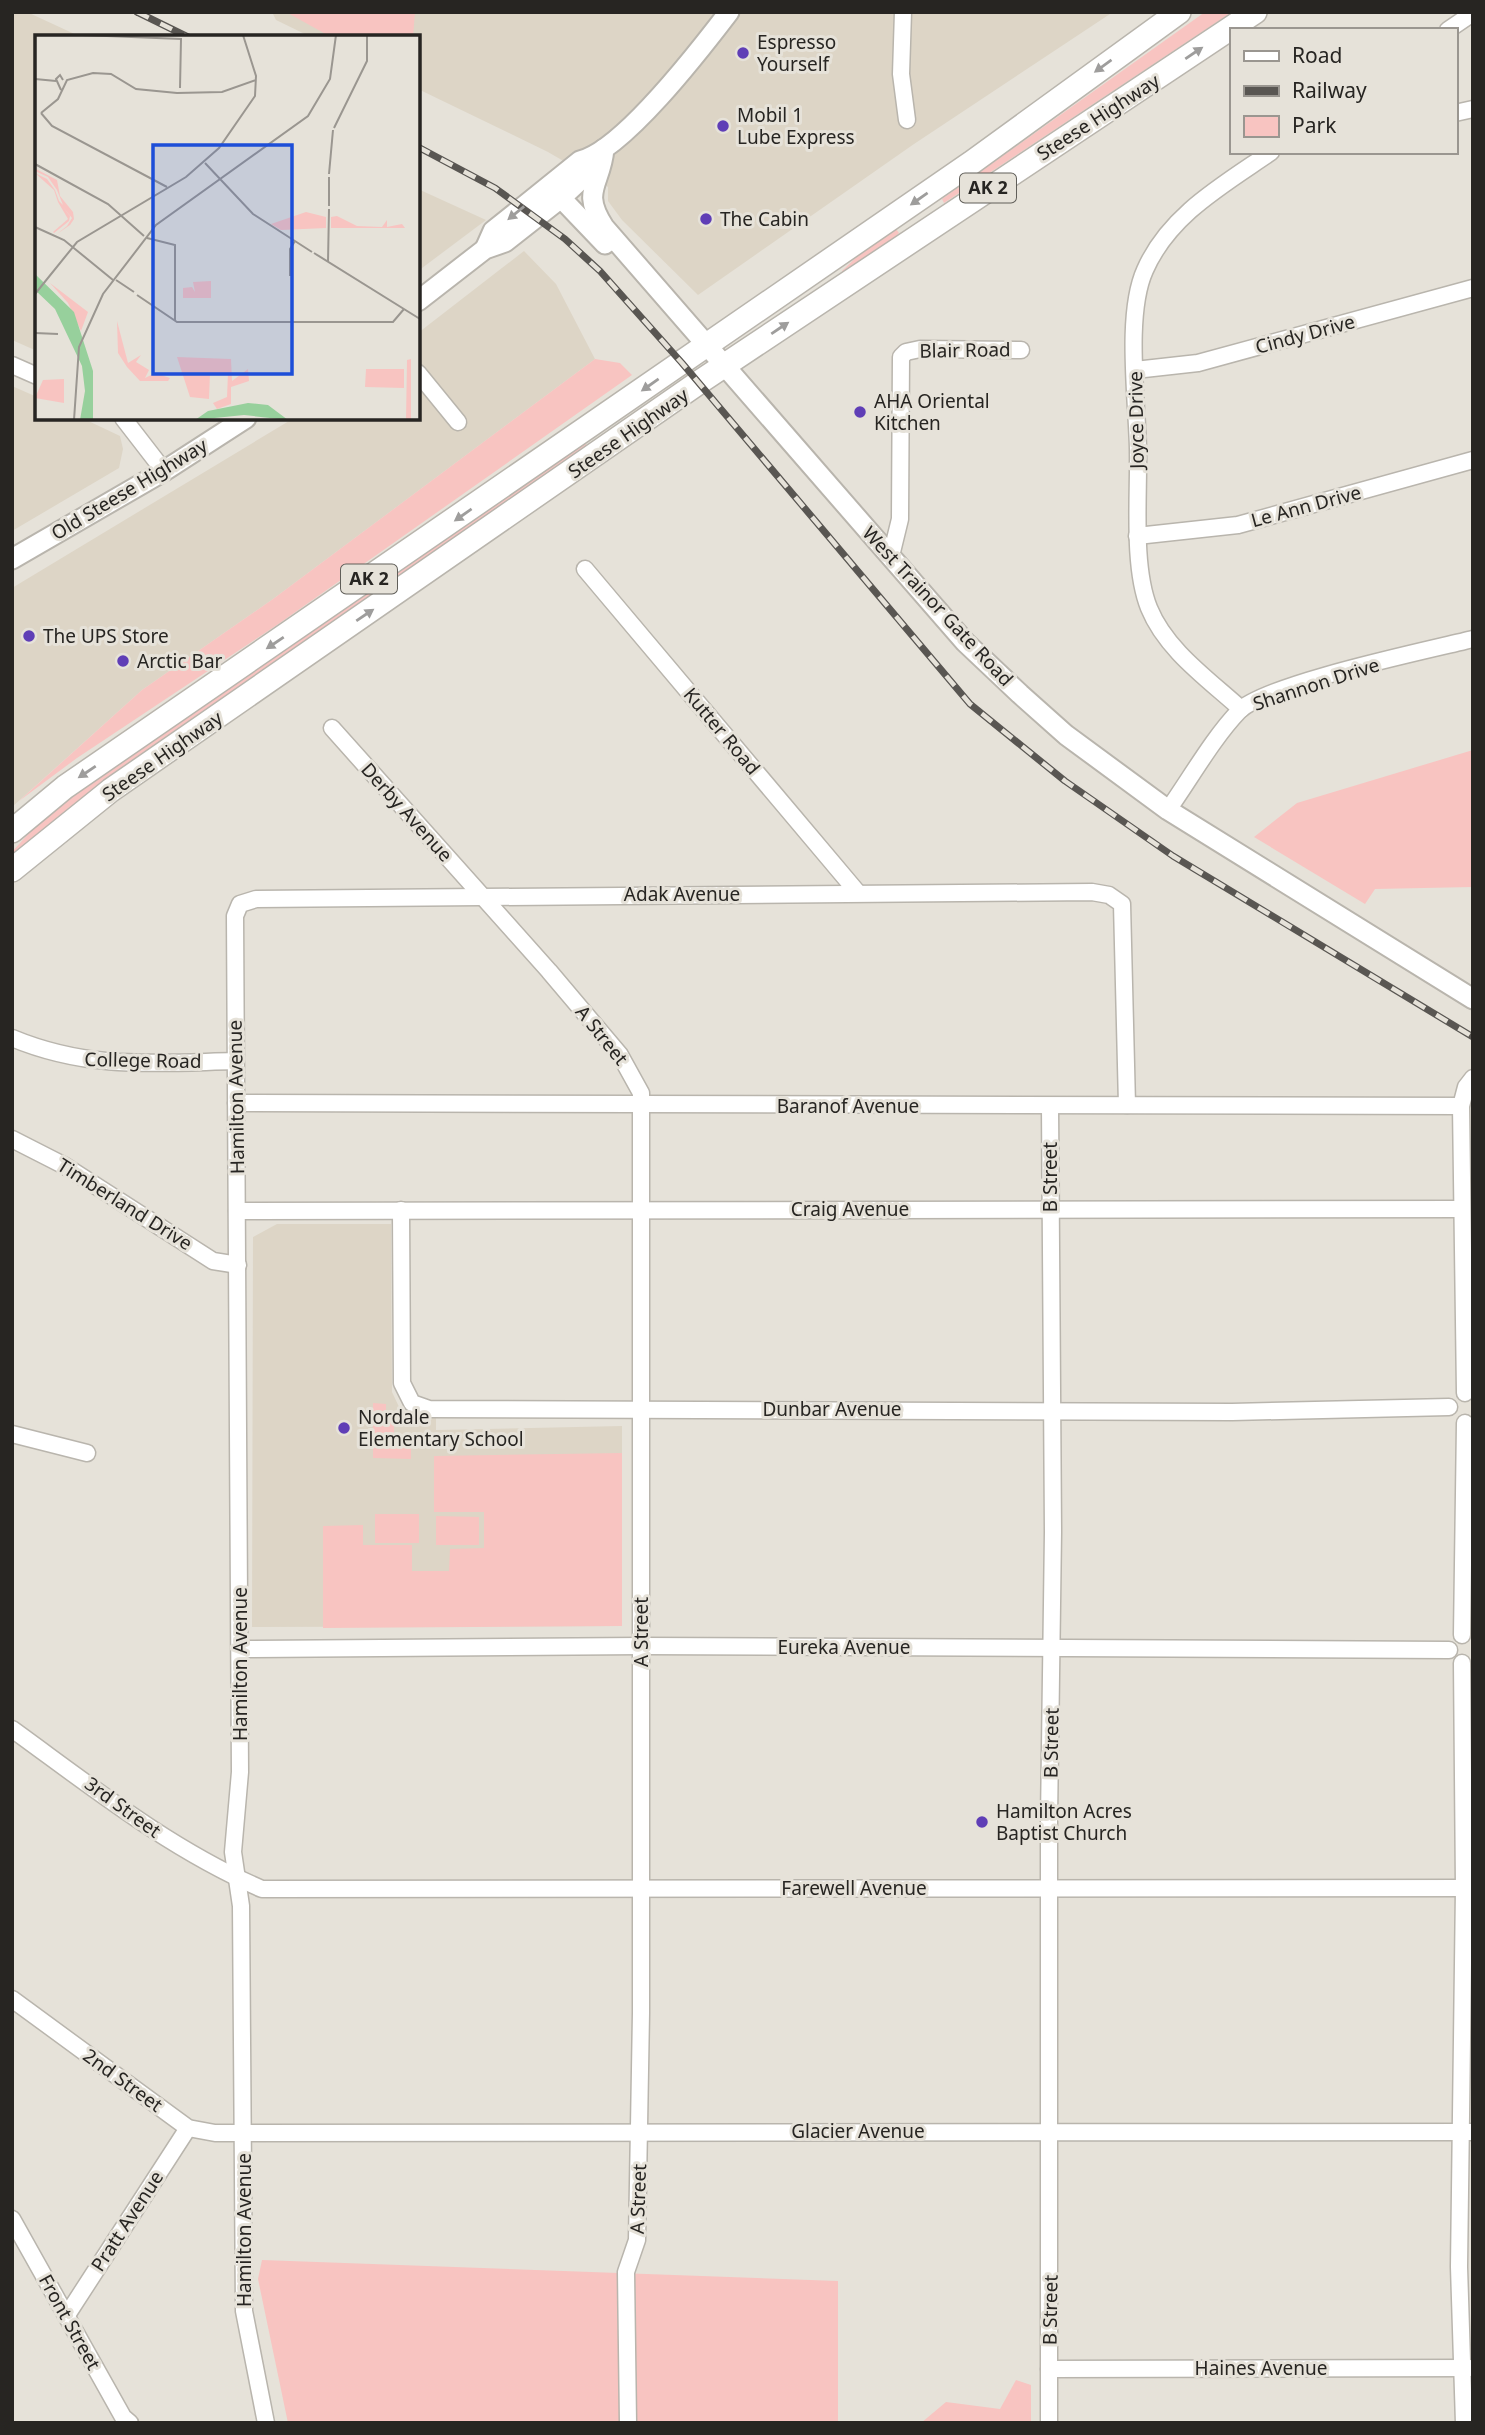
<svg xmlns="http://www.w3.org/2000/svg" width="1485" height="2435" font-family="'Noto Sans',sans-serif">
<style>
.built{fill:#ddd5c6}
.green{fill:#f8c4c1}
.lines{fill:none;stroke-linecap:round;stroke-linejoin:round}
.minor-casing{stroke:#b9b5ad;stroke-width:19}
.major-casing{stroke:#b9b5ad;stroke-width:23}
.highway-casing{stroke:#b9b5ad;stroke-width:26}
.minor{stroke:#fff;stroke-width:16}
.major{stroke:#fff;stroke-width:19}
.highway{stroke:#fff;stroke-width:23}
.rail-casing{stroke:#595652;stroke-width:7}
.rail{stroke:#e6e2d9;stroke-width:4.5;stroke-dasharray:13;stroke-linecap:butt}
.oneway{fill:#9e9d9c}
.poi-dot{fill:#5f3eb6;stroke:#e6e2d9;stroke-width:2.5}
.labels{text-anchor:middle;stroke-width:6;stroke-linejoin:round;paint-order:stroke}
.shield{fill:#e6e2d9;stroke:#605e59;stroke-width:2}
.shield-label{font-size:18px;font-weight:bold;fill:#272522}
.poi-label{font-size:19px;fill:#272522;stroke:#e6e2d9;text-anchor:start}
.street-label{font-size:19px;fill:#272522;stroke:#e6e2d9}
.inset-road{fill:none;stroke:#9a9690;stroke-width:2}
.view{fill:#1d4ed8;fill-opacity:0.15;stroke:#1d4ed8;stroke-width:3.5}
.inset-edge{fill:none;stroke:#272522;stroke-width:3.5}
</style>
<rect width="100%" height="100%" fill="#e6e2d9"/>
<g class="built">
<polygon points="12,12 27,12 81,37 37,37 37,351 12,340"/>
<polygon points="272,12 1113,12 914,144 698,295 622,220 608,201 608,187 548,152 418,89 418,37 311,37 276,20"/>
<polygon points="418,189 486,220 418,271"/>
<polygon points="524,251 556,284 595,359 273,599 142,690 12,807 12,588 294,418 418,418 418,333"/>
<polygon points="12,386 37,397 37,418 82,418 120,436 123,449 119,468 12,531"/>
<polygon points="277,1224 391,1224 392,1392 400,1409 410,1417 420,1420 422,1416 436,1417 436,1430 622,1426 622,1626 252,1627 253,1237"/>
</g>
<g class="green">
<polygon points="286,12 415,12 413,37 331,37"/>
<polygon points="1205,12 1232,12 944,203 942,199"/>
<polygon points="896,229 899,233 893,239 843,274 842,271 872,242"/>
<polygon points="595,359 620,363 632,375 277,625 77,758 19,801 142,690 273,599"/>
<polygon points="584,442 588,447 15,855 12,852 37,824 68,799"/>
<polygon points="1473,750 1473,887 1375,889 1365,904 1254,837 1297,803"/>
<polygon points="373,1403 386,1404 386,1416 394,1416 394,1440 411,1440 411,1459 373,1458"/>
<polygon points="622,1453 622,1626 323,1628 323,1526 363,1525 363,1545 412,1545 412,1571 449,1571 450,1549 484,1548 484,1512 434,1512 434,1456"/>
<rect x="375" y="1514" width="44" height="29"/>
<polygon points="436,1516 479,1517 479,1545 436,1545"/>
<polygon points="262,2260 838,2281 838,2423 288,2423 258,2279"/>
<polygon points="1016,2380 1031,2385 1031,2423 921,2423 946,2402 1000,2409"/>
</g>
<g class="lines">
<g class="minor-casing">
<g id="minor">
<polyline points="903,12 901,74 907,120"/>
<polyline points="1448,30 1473,13"/>
<polyline points="1455,113 1473,109"/>
<polyline points="12,365 37,376"/>
<polyline points="1135,370 1198,363 1473,288"/>
<polyline points="418,373 458,422"/>
<polyline points="123,418 164,471"/>
<polyline points="1137,536 1238,525 1473,460"/>
<polyline points="891,556 900,519 901,357 906,352 920,349 1021,350"/>
<polyline points="585,569 858,893"/>
<path d="M1241 709C1208 679 1166 650 1149 608 1132 566 1139 495 1138 449 1137 400 1125 314 1145 270 1169 215 1223 185 1271 152"/>
<polyline points="332,728 549,971 620,1055 641,1093 641,2013 637,2240 626,2272 628,2423"/>
<path d="M1168 810C1190 779 1213 738 1239 711 1265 684 1429 650 1473 639"/>
<path d="M12 1038C89 1070 154 1063 235 1061"/>
<polyline points="236,1103 1461,1106"/>
<polyline points="12,1139 65,1166 213,1261 238,1265"/>
<polyline points="401,1210 402,1383 412,1403 429,1409 1232,1412 1449,1407"/>
<polyline points="237,1211 1462,1209"/>
<polyline points="1465,1393 1461,1106 1466,1087 1473,1078"/>
<polyline points="12,1434 87,1453"/>
<polyline points="1462,1635 1465,1423"/>
<polyline points="240,1649 642,1646 1449,1650"/>
<polyline points="1462,1663 1464,1888 1459,2267 1464,2423"/>
<path d="M12 1729C92 1787 171 1850 262 1889L1473 1888"/>
<polyline points="12,1999 188,2128 215,2133 1473,2132"/>
<polyline points="12,2219 123,2417 130,2423"/>
<polyline points="67,2315 188,2128"/>
<polyline points="1049,2369 1470,2368"/>
<polyline points="266,2423 244,2311 241,1906 233,1852 240,1772 235,916 240,904 256,899 1092,892 1109,895 1122,904 1127,1105"/>
<polyline points="1049,2423 1049,1819 1053,1532 1050,1106"/>
</g>
</g>
<g class="major-casing">
<g id="major">
<path d="M604 149C601 185 580 190 604 227L965 642 1020 694 1066 735 1168 810 1473 999"/>
<polyline points="561,198 605,244"/>
<path d="M485 249 493 231 580 161C623 150 700 50 729 12"/>
<polyline points="418,301 485,249 505,242 561,198 590,171 593,162"/>
<polyline points="12,559 164,471 246,418"/>
</g>
</g>
<g class="highway-casing">
<g id="highway">
<polyline points="12,831 65,787 971,163 1179,12"/>
<polyline points="12,870 111,790 698,383 1255,12"/>
</g>
</g>
<use href="#minor" class="minor"/>
<use href="#major" class="major"/>
<use href="#highway" class="highway"/>
<g class="rail-casing">
<g id="rail">
<polyline points="137,12 188,37"/>
<polyline points="418,147 495,188 565,239 600,271 682,363 970,704 1065,781 1173,856 1473,1037"/>
</g>
</g>
<use href="#rail" class="rail"/>
</g>
<defs><path id="oneway-solid" d="M-6-.8H1V-3.2L6.5 0L1 3.2V.8H-6Z" transform="scale(1.75)"/></defs>
<g class="oneway">
<use href="#oneway-solid" transform="translate(1194 53) rotate(-34)"/>
<use href="#oneway-solid" transform="translate(1103 66) rotate(144)"/>
<use href="#oneway-solid" transform="translate(919 199) rotate(145)"/>
<use href="#oneway-solid" transform="translate(516 213) rotate(141)"/>
<use href="#oneway-solid" transform="translate(780 328) rotate(-34)"/>
<use href="#oneway-solid" transform="translate(650 385) rotate(145)"/>
<use href="#oneway-solid" transform="translate(463 515) rotate(145)"/>
<use href="#oneway-solid" transform="translate(365 615) rotate(-34)"/>
<use href="#oneway-solid" transform="translate(275 643) rotate(146)"/>
<use href="#oneway-solid" transform="translate(87 772) rotate(146)"/>
</g>
<g class="poi-dot">
<circle cx="743" cy="53" r="7"/>
<circle cx="723" cy="126" r="7"/>
<circle cx="706" cy="219" r="7"/>
<circle cx="860" cy="412" r="7"/>
<circle cx="29" cy="636" r="7"/>
<circle cx="123" cy="661" r="7"/>
<circle cx="344" cy="1428" r="7"/>
<circle cx="982" cy="1822" r="7"/>
</g>
<g class="labels">
<g class="shield">
<rect x="960" y="173.5" width="56" height="29" rx="5"/>
<rect x="341" y="564.5" width="56" height="29" rx="5"/>
</g>
<g class="shield-label">
<text x="988" y="194">AK 2</text>
<text x="369" y="585">AK 2</text>
</g>
<g class="poi-label">
<text x="757" y="49">Espresso<tspan x="757" dy="22">Yourself</tspan></text>
<text x="737" y="122">Mobil 1<tspan x="737" dy="22">Lube Express</tspan></text>
<text x="720" y="226">The Cabin</text>
<text x="874" y="408">AHA Oriental<tspan x="874" dy="22">Kitchen</tspan></text>
<text x="43" y="643">The UPS Store</text>
<text x="137" y="668">Arctic Bar</text>
<text x="358" y="1424">Nordale<tspan x="358" dy="22">Elementary School</tspan></text>
<text x="996" y="1818">Hamilton Acres<tspan x="996" dy="22">Baptist Church</tspan></text>
</g>
<g class="street-label">
<text transform="translate(1098 117) rotate(-33)" y="7">Steese Highway</text>
<text transform="translate(1305 334) rotate(-15)" y="7">Cindy Drive</text>
<text transform="translate(965 350) rotate(-1)" y="7">Blair Road</text>
<text transform="translate(1136 420) rotate(-91)" y="7">Joyce Drive</text>
<text transform="translate(628 433) rotate(-35)" y="7">Steese Highway</text>
<text transform="translate(129 489) rotate(-31)" y="7">Old Steese Highway</text>
<text transform="translate(1306 506) rotate(-15)" y="7">Le Ann Drive</text>
<text transform="translate(938 606) rotate(47)" y="7">West Trainor Gate Road</text>
<text transform="translate(1316 684) rotate(-18)" y="7">Shannon Drive</text>
<text transform="translate(722 731) rotate(50)" y="7">Kutter Road</text>
<text transform="translate(162 756) rotate(-35)" y="7">Steese Highway</text>
<text transform="translate(407 812) rotate(48)" y="7">Derby Avenue</text>
<text x="682" y="901">Adak Avenue</text>
<text transform="translate(602 1035) rotate(51)" y="7">A Street</text>
<text transform="translate(143 1060) rotate(1)" y="7">College Road</text>
<text transform="translate(236 1097) rotate(-91)" y="7">Hamilton Avenue</text>
<text x="848" y="1113">Baranof Avenue</text>
<text transform="translate(1050 1177) rotate(-90)" y="7">B Street</text>
<text transform="translate(125 1204) rotate(32)" y="7">Timberland Drive</text>
<text x="850" y="1216">Craig Avenue</text>
<text x="832" y="1416">Dunbar Avenue</text>
<text transform="translate(641 1632) rotate(-90)" y="7">A Street</text>
<text x="844" y="1654">Eureka Avenue</text>
<text transform="translate(240 1664) rotate(-90)" y="7">Hamilton Avenue</text>
<text transform="translate(1051 1743) rotate(-89)" y="7">B Street</text>
<text transform="translate(123 1807) rotate(36)" y="7">3rd Street</text>
<text x="854" y="1895">Farewell Avenue</text>
<text transform="translate(123 2080) rotate(36)" y="7">2nd Street</text>
<text x="858" y="2138">Glacier Avenue</text>
<text transform="translate(638 2199) rotate(-88)" y="7">A Street</text>
<text transform="translate(127 2221) rotate(-57)" y="7">Pratt Avenue</text>
<text transform="translate(244 2230) rotate(-90)" y="7">Hamilton Avenue</text>
<text transform="translate(1050 2310) rotate(-89)" y="7">B Street</text>
<text transform="translate(70 2322) rotate(61)" y="7">Front Street</text>
<text x="1261" y="2375">Haines Avenue</text>
</g>
</g>
<g transform="translate(35 35)">
<rect width="385" height="385" fill="#e6e2d9"/>
<path d="M1 134 22 145 25 161 38 177 39 184 35 190 22 199 32 191 37 183 28 172 35 181 34 186 19 198 18 197 33 184 23 167 19 155 0 138 12 144 20 155 24 166 28 170 22 155 13 142 0 136ZM271 177 291 182V193L246 195 236 189ZM302 181 322 191 347 192 352 185V192L367 189 370 193H296V182ZM176 246V263H148V253L157 252 160 257 158 247ZM15 248 53 277 46 296 33 268ZM82 286 93 328 106 320 101 327 114 335 110 343 120 338 135 343 133 346H105L92 332 83 318ZM142 322 196 324 197 346 213 334 214 346 196 352V369L182 374 178 368 192 362 193 338H175L174 364 155 362ZM376 324V385H371L372 325ZM331 334H369V353L330 352ZM29 344V368L0 363 8 345Z" fill="#f8c4c1"/>
<path d="M0 239 39 277 58 336V385H45L50 356 47 331 20 274 0 255ZM213 368 233 370 253 385 209 380 160 385 173 376Z" fill="#97d09c"/>
<path class="inset-road" d="M47 0 146 4 145 53M0 44 21 46M26 55 21 44 25 40 28 45M6 78 23 64 32 45 58 38 76 39 101 54 142 58 187 57 221 45M6 78 17 91 132 152M299 93 332 26V0M170 128 218 179 277 217M0 129 73 169 109 201M294 139 298 95M294 171V142M0 192 29 205 78 245M112 203 140 210V286M279 218 385 284M293 227 294 174M255 241V214L260 206M81 245 99 257M0 259 42 207 151 142 184 113 220 61 221 41 208 0M102 260 142 287H358L369 274M0 298 23 299M39 385 44 312 68 259 121 190 273 81 295 44 301 0"/>
<path class="view" d="M118 110H257V339H118Z"/>
<rect width="385" height="385" class="inset-edge"/>
</g>
<rect width="1485" height="2435" fill="none" stroke="#272522" stroke-width="28"/>
<rect x="1230" y="28" width="228" height="126" fill="#e6e2d9" stroke="#9a9690" stroke-width="2"/>
<rect x="1244" y="51" width="35" height="10" fill="#ffffff" stroke="#9a9690" stroke-width="2"/>
<text x="1292" y="63" font-size="21" fill="#272522">Road</text>
<rect x="1244" y="86" width="35" height="10" fill="#595652" stroke="#9a9690" stroke-width="2"/>
<text x="1292" y="98" font-size="21" fill="#272522">Railway</text>
<rect x="1244" y="116" width="35" height="21" fill="#f8c4c1" stroke="#9a9690" stroke-width="2"/>
<text x="1292" y="133" font-size="21" fill="#272522">Park</text>
</svg>
